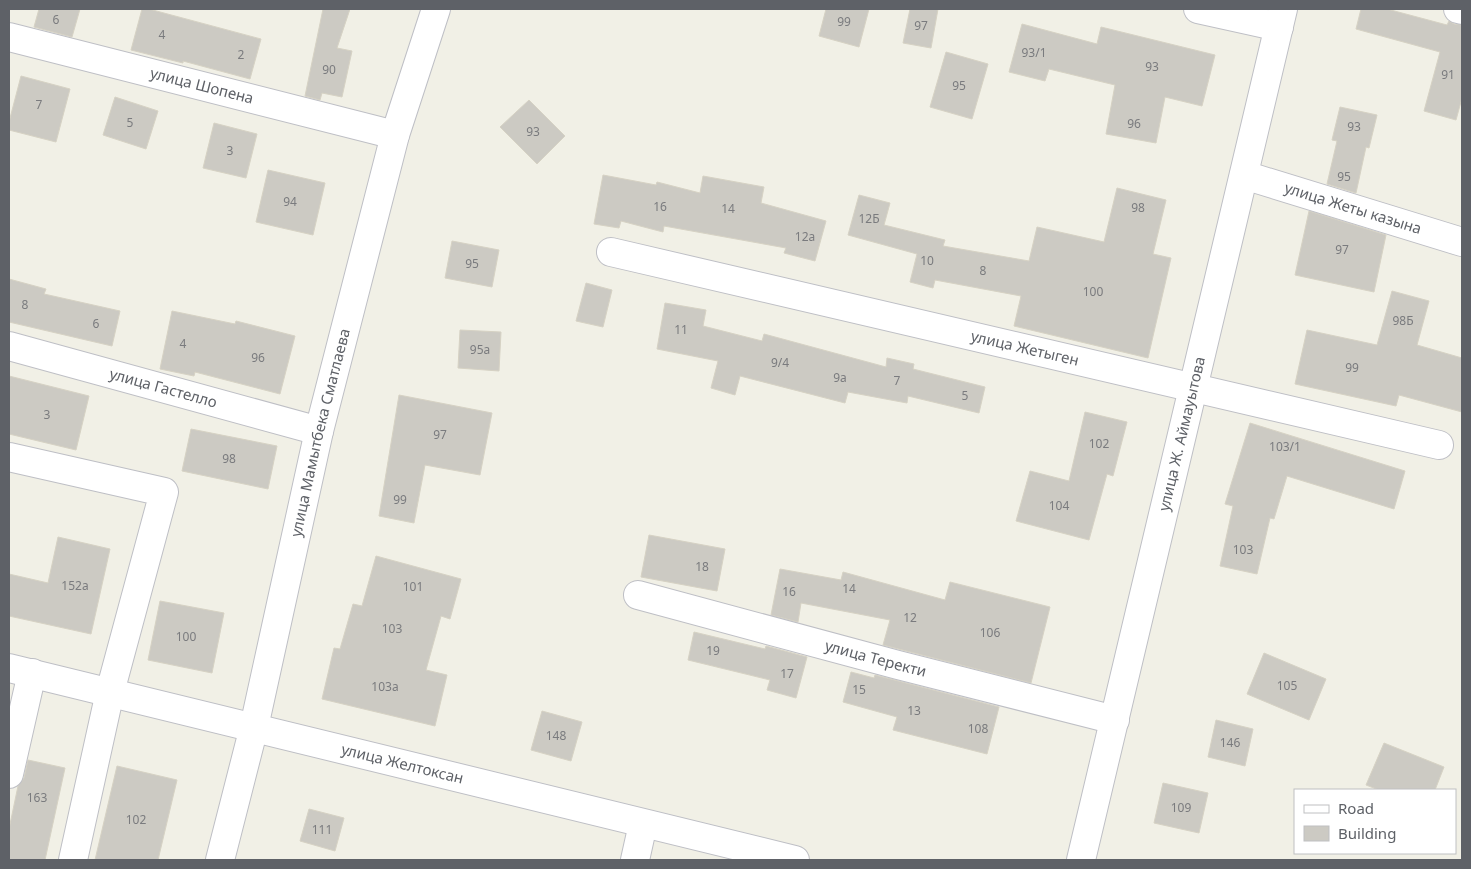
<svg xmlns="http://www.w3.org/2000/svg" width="1471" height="869" font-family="'Noto Sans',sans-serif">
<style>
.building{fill:#cccac3;stroke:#d6d2c4}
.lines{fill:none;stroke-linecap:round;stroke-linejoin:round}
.minor-casing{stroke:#bebfc5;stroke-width:30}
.minor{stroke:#fff;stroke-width:28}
.labels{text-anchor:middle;stroke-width:4.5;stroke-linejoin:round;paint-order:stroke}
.number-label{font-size:12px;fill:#7a7b7e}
.street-label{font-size:15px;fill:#5e6167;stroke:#fff}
</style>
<rect width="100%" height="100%" fill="#f1f0e6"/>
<g class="building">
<polygon points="39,9 80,9 72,37 34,27"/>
<polygon points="142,9 149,9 261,39 250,79 183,61 183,63 131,50"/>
<polygon points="323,9 350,9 337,48 352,51 342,97 322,93 320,100 305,96"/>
<polygon points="826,9 869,9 859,47 819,36"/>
<polygon points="910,9 938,9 931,48 903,43"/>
<polygon points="1361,9 1387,9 1447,25 1449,21 1454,24 1462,25 1462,98 1456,120 1424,111 1440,52 1356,29"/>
<polygon points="1022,24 1097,44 1101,27 1215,55 1202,106 1165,97 1156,143 1106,134 1115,85 1049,69 1045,81 1009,72"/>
<polygon points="946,52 988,64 972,119 930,107"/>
<polygon points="21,76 70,89 56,142 9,130 9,122"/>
<polygon points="115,97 158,111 146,149 103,135"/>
<polygon points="529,100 565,136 537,164 500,127"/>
<polygon points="1340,107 1377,115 1369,148 1366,147 1356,193 1327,184 1337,141 1332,140"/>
<polygon points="214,123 257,134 246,178 203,168"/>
<polygon points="268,170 325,183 313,235 256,222"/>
<polygon points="603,175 656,185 657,182 700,193 703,176 764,187 761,203 826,221 815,261 784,253 786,248 664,226 663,232 621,221 619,228 594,224"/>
<polygon points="1117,188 1166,200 1153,254 1171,258 1148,358 1014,326 1021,296 935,280 933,288 910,282 917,254 848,235 859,195 890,203 884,225 945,240 943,246 1029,261 1037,227 1104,242"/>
<polygon points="1309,211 1386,235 1374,292 1295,275"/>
<polygon points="452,241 499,250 492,287 445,278"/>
<polygon points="9,279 46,289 44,294 120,311 112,346 9,322"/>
<polygon points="586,283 612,290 603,327 576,321"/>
<polygon points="1392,291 1429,301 1417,345 1462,358 1462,412 1399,395 1396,406 1295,384 1307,330 1377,345"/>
<polygon points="665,303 706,310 703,326 762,341 764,334 886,367 887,358 914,364 913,369 985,387 979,413 908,396 907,403 848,392 845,403 740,376 735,395 711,388 718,361 657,349"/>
<polygon points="172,311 235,324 236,321 295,336 280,394 195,372 194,376 160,369"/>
<polygon points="460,330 501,332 499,371 458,368"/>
<polygon points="9,376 89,396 76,450 9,434"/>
<polygon points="399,395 492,413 480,475 425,465 414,523 379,516"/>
<polygon points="1085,412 1127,422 1113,476 1107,474 1089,540 1016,521 1030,471 1069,481"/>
<polygon points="1250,423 1405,471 1394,509 1287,476 1274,519 1270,518 1257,574 1220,566 1233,506 1225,504"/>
<polygon points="191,429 277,446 268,489 182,471"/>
<polygon points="649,535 725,549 717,591 641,577"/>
<polygon points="58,537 110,549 91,634 9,616 9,574 48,583"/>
<polygon points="376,556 461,579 450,619 441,616 426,670 447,675 435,726 322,699 334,648 340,649 353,604 362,606"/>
<polygon points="780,569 841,580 843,572 945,600 950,582 1050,607 1031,683 883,645 890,620 801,603 798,622 771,615"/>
<polygon points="160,601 224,613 212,673 148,660"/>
<polygon points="694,632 765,649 766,646 807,657 796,698 767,690 770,680 688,660"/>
<polygon points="1264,653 1326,679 1309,720 1247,694"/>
<polygon points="851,672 874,678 875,675 999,707 987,754 893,730 897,717 843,702"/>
<polygon points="542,711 582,722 571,761 531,750"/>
<polygon points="1216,720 1253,729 1245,766 1208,757"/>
<polygon points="1384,743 1444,767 1435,790 1379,790 1366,785"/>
<polygon points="28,760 65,768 45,860 9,860 9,829 18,786 24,778"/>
<polygon points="117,766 177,780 158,860 95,860"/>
<polygon points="1163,783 1208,793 1199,833 1154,823"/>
<polygon points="309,809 344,818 335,851 300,841"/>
</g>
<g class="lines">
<g class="minor-casing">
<g id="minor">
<polyline points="1198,9 1279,27"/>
<polyline points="1458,9 1462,10"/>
<path id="s1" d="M9 37 395 135"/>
<path id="s2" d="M1244 175 1462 242"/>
<path id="s3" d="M611 252 1439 445"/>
<path id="s4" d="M9 346 319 431"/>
<polyline points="9,457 164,492 110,692 73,860"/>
<path id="s5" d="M638 595 898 665 1115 720"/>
<path id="s6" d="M9 668 795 860"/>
<polyline points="9,774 32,673"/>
<path id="s7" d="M220 860 254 727 319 431 395 135 436 9"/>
<polyline points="635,860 643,824"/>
<path id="s8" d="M1081 860 1283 9"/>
</g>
</g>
<use href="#minor" class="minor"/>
</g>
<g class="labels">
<g class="number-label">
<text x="56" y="24">6</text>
<text x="844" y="26">99</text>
<text x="921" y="30">97</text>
<text x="162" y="39">4</text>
<text x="1034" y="57">93/1</text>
<text x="241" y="59">2</text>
<text x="1152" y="71">93</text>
<text x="329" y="74">90</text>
<text x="1448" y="79">91</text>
<text x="959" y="90">95</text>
<text x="39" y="109">7</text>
<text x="130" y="127">5</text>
<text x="1134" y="128">96</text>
<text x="1354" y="131">93</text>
<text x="533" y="136">93</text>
<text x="230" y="155">3</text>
<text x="1344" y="181">95</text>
<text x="290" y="206">94</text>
<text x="660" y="211">16</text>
<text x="1138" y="212">98</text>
<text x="728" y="213">14</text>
<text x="869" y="223">12Б</text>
<text x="805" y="241">12а</text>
<text x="1342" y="254">97</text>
<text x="927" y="265">10</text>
<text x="472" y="268">95</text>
<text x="983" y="275">8</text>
<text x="1093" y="296">100</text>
<text x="25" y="309">8</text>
<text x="1403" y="325">98Б</text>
<text x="96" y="328">6</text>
<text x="681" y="334">11</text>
<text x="183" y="348">4</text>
<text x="480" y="354">95а</text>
<text x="258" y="362">96</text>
<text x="780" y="367">9/4</text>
<text x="1352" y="372">99</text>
<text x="840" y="382">9а</text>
<text x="897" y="385">7</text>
<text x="965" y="400">5</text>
<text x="47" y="419">3</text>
<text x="440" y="439">97</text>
<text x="1099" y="448">102</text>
<text x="1285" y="451">103/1</text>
<text x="229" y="463">98</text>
<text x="400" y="504">99</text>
<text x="1059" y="510">104</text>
<text x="1243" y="554">103</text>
<text x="702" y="571">18</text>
<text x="75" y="590">152а</text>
<text x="413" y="591">101</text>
<text x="849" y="593">14</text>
<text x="789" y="596">16</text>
<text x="910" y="622">12</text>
<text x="392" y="633">103</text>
<text x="990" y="637">106</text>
<text x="186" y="641">100</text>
<text x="713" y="655">19</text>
<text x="787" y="678">17</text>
<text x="1287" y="690">105</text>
<text x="385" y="691">103а</text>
<text x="859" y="694">15</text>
<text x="914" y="715">13</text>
<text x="978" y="733">108</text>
<text x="556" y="740">148</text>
<text x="1230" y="747">146</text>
<text x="37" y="802">163</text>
<text x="1181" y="812">109</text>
<text x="136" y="824">102</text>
<text x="322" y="834">111</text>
</g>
<g class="street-label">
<text dy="5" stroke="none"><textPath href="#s1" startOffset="199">улица Шопена</textPath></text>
<text dy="5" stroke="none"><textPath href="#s2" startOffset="114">улица Жеты казына</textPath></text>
<text dy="5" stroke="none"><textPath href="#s3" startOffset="425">улица Жетыген</textPath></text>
<text dy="5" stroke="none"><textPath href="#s4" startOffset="160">улица Гастелло</textPath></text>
<text dy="5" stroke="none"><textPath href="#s7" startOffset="439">улица Мамытбека Сматлаева</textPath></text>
<text dy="5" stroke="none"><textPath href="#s8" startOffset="438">улица Ж. Аймауытова</textPath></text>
<text dy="5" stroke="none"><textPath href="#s5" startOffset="246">улица Теректи</textPath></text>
<text dy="5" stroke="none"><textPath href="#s6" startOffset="405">улица Желтоксан</textPath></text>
</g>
</g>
<rect width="1471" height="869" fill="none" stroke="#5e6167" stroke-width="20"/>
<rect x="1294" y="789" width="162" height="65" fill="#ffffff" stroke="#bfc0c2"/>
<rect x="1304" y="805" width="25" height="8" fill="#ffffff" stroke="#bfc0c2"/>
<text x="1338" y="814" font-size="15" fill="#5e6167">Road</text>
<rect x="1304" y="826" width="25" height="15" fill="#cccac3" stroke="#bfc0c2"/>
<text x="1338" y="839" font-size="15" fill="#5e6167">Building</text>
</svg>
